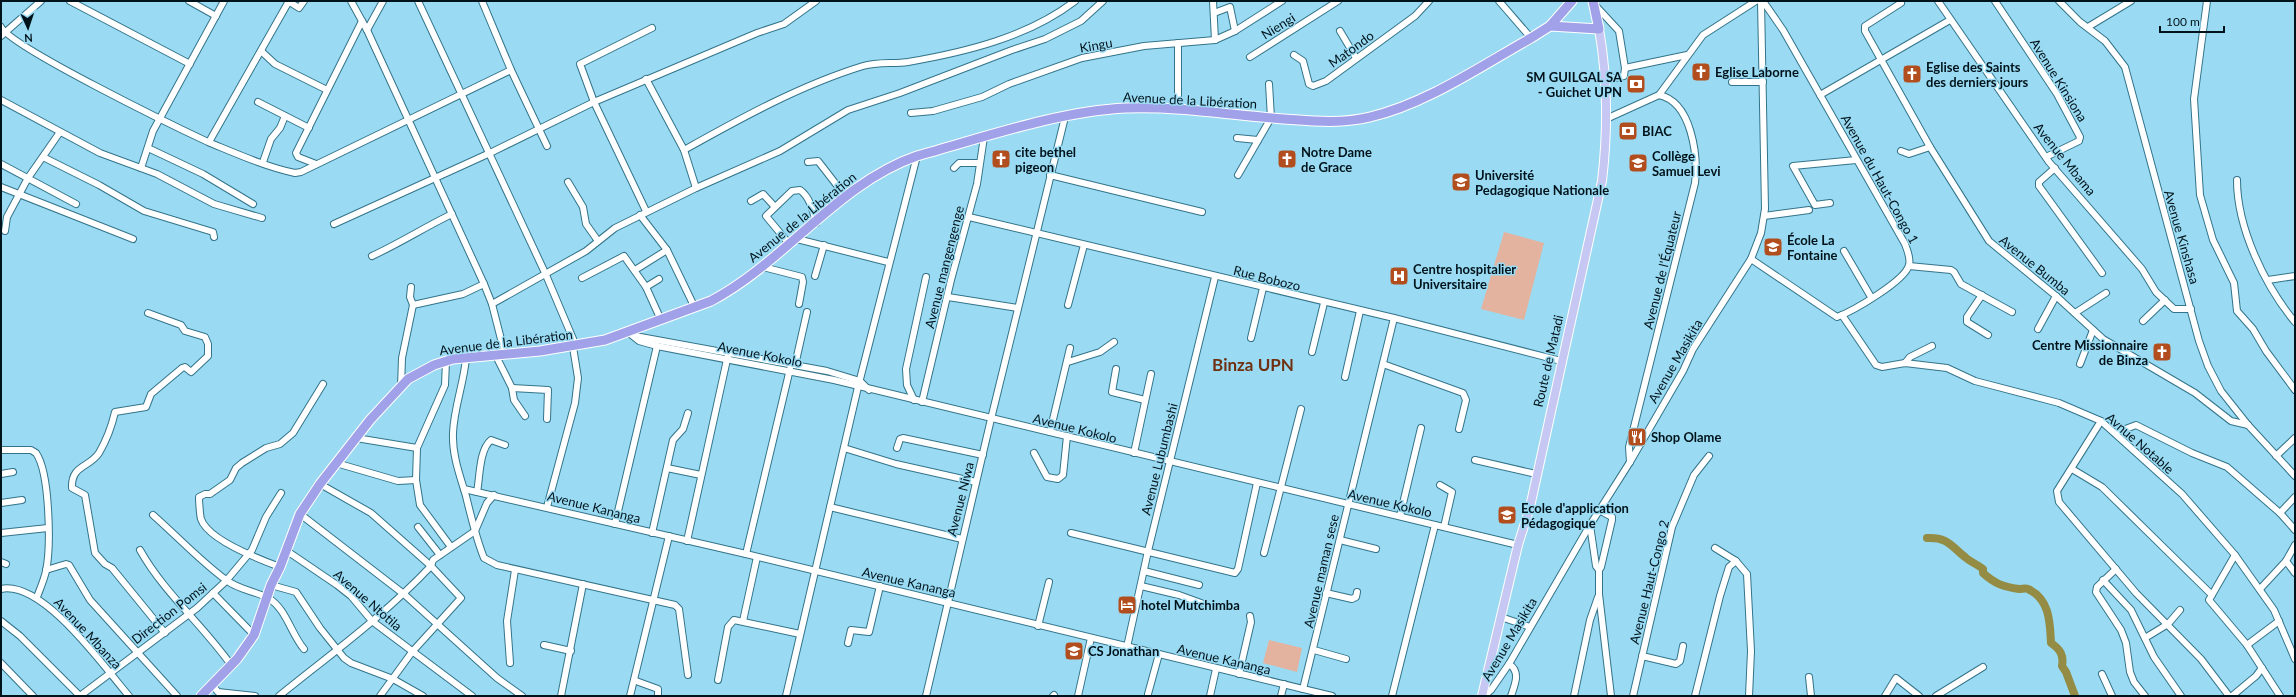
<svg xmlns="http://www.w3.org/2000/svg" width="2296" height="697" font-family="Lato,sans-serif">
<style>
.green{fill:#e3b39f}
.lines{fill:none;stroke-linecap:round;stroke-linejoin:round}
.river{stroke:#948c44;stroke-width:8}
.minor-casing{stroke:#33748a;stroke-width:8}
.major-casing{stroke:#fff;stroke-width:10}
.highway-casing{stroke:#fff;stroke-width:11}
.minor{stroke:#fff;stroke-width:6}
.major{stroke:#c6c7f2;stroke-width:8}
.highway{stroke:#a0a1e9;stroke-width:9}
.labels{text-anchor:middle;stroke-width:3;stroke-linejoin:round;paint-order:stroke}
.street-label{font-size:13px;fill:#00131b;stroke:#9adbf3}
.poi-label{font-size:13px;font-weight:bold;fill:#00131b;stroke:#9adbf3;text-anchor:start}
.district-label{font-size:17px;font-weight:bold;fill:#703012;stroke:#9adbf3}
</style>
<rect width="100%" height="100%" fill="#9adbf3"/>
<g class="green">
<polygon points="1504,232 1544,243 1524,320 1481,309"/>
<polygon points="1269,640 1302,648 1297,672 1263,663"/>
</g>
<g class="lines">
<path class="river" d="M1927 538C1948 537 1951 546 1965 557 1970 562 1977 564 1983 569V573C1995 584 2004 587 2019 589 2022 589 2026 588 2028 589 2050 599 2050 623 2051 643 2060 649 2064 655 2062 666L2066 672 2075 696"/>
<g class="minor-casing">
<g id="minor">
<polyline points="70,1 190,64"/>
<polyline points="189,1 216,16"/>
<polyline points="288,1 299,8 304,1"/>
<polyline points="351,1 367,30 484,284 492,304 505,355"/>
<polyline points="418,1 546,275 576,346"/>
<polyline points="482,1 511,70 547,146"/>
<polyline points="1213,1 1215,40"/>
<polyline points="1499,1 1531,38"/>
<polyline points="1938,1 2049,162 2142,269 2156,292 2174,309 2191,309"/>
<polyline points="1995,1 2057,94 2080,137 2079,141 2046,157"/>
<polyline points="2059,1 2080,22 2105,41 2125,67 2199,341 2208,366 2221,391 2248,425 2295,476"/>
<polyline points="2207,1 2194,99 2200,195 2213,240 2234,283 2237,311 2253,329 2266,351 2295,390"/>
<polyline points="1901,3 1865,26 1865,31 1930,147 1989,241 2056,296 2103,339 2195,393 2231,421 2248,425"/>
<polyline points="1594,4 1619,31 1625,68 1624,76 1605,80"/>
<polyline points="1214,13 1230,7 1235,31"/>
<path d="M1 27C11 47 178 128 208 142 235 153 266 167 295 173L301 172 511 70"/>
<polyline points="2088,27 2131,1"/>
<polyline points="367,30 383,1"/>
<polyline points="1340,31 1356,58"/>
<polyline points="1,36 41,1"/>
<polyline points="1178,43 1178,110"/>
<polyline points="261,51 275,64 327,90"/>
<polyline points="1294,55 1303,61 1309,84 1313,86 1326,81 1415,16 1429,1"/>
<polyline points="1250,57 1338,1"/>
<polyline points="1625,68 1687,55"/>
<polyline points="646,79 684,150 696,188"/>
<polyline points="1732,82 1763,82"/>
<polyline points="1820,95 1950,20"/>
<polyline points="1,100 100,153 157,174 214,204 262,218"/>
<polyline points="258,102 309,128"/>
<polyline points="911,113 933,111 982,97 1009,84 1082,58 1144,46 1215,40 1235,31 1282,1"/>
<polyline points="1606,119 1659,95 1703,35 1756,1"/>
<polyline points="1237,138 1258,140"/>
<polyline points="209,142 289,1"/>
<polyline points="148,148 203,174 253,204"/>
<path d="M684 150C741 118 801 85 863 66 877 62 894 64 908 62 966 52 1028 37 1075 1"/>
<polyline points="1901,151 1909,154 1930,147"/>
<polyline points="43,157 99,185 144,211 213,232 214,237"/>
<polyline points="263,162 271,139 280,128 285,116"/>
<polyline points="808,162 818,161 846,197"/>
<polyline points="1,164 76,204"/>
<polyline points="316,164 298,157 296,153 362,21"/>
<polyline points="141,168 153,131 224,1"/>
<polyline points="954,168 959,163 979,163"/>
<polyline points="2055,168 2039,182 2039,186 2102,273"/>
<polyline points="1050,175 1202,212"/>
<polyline points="1238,175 1271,118 1269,84"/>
<path d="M2237 180C2237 228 2265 286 2295 322"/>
<polyline points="568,182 583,207 586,224 598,241"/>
<polyline points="1,187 133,239"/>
<polyline points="751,201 763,194 775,207"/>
<polyline points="1830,203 1815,205 1793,166 1856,160"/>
<polyline points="646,211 594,102 580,64 652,28"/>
<polyline points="640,215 667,250 695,308"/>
<polyline points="1764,216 1809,210"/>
<polyline points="969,217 1394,318 1561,361"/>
<polyline points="334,224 490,153 594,102 757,33 784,24 816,1"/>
<polyline points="5,231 7,217 28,178 60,132"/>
<polyline points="797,239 888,262"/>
<path d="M790 245 766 216 792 191 800 190C810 197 813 211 816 223"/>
<polyline points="1844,251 1871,297"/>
<path d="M372 256C400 243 425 227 452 214"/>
<path d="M1751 259 1837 317C1853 311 1905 281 1909 265 1911 258 1907 250 1905 244L1783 30 1763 1"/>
<polyline points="1909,266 1951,270 1954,272 1961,284 2012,312"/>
<polyline points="763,267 802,277 803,282 799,304"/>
<polyline points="635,270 667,250"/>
<polyline points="815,276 824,245"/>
<polyline points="582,278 624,256 646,287 661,320"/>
<polyline points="2268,280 2295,276"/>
<polyline points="646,287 659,279"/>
<polyline points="1982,295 1967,317 1967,322 1988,335"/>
<polyline points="948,297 1018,308"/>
<polyline points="492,304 586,251 615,228 696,188 780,151 848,110 900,93 1012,50 1045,39 1081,21 1103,1"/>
<polyline points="413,305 463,294 484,284"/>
<polyline points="1068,305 1084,245"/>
<path d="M148 313 181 325 185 331 205 337 208 344V356L191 372 185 367 182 368 151 394 146 407 115 412C112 425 106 441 99 453 89 468 71 465 72 488L85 495 95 553 105 564 112 568 165 633"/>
<polyline points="2075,313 2106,293"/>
<polyline points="1842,315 1876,365 1882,367 1905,363 1947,368 1975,381 2059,403 2101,421 2182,494 2235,555 2274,610 2295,659"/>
<polyline points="2143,321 2165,300"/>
<polyline points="2038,329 2056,296"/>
<polyline points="629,333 639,341 657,346 834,380 1518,545"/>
<polyline points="635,336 827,371 860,381 869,390"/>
<polyline points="1251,338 1263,288"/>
<polyline points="1312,352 1324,303"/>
<polyline points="496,356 512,388 514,400 525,416"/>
<path d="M466 358C464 383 454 407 453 433 452 455 460 476 466 496 471 517 476 538 484 558L497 565 675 605 679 609 688 675"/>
<polyline points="446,361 445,385 417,448 416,480 420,505 451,547"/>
<polyline points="1068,362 1100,352 1114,342"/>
<polyline points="1905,363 1910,357 1932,346"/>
<polyline points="1383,364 1463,393 1466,400 1459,429"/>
<polyline points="2080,364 2093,330"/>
<polyline points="795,365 807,312"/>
<polyline points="1116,369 1112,392 1145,400"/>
<polyline points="1345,377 1360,311"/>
<polyline points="401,387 402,358 413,305 410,297 411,287"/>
<polyline points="512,388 548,390 547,419"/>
<polyline points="914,400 907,385 906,369 926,277"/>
<polyline points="922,402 951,280 977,184 984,137"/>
<polyline points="2101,421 2057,491 2059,502 2136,593 2201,659 2229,696"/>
<polyline points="1050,432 1070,348"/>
<polyline points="2115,433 2136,425 2192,453 2227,467 2280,513 2295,530"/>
<polyline points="356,438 417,448"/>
<polyline points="844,448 896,464 976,482"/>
<polyline points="897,448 900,439 903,438 983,455"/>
<path d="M1 450H31L36 453C50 473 51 547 46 571 44 580 40 589 37 597"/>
<polyline points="1034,453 1047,477 1058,479 1063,475 1067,436"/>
<polyline points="1134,453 1151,374"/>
<polyline points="2276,456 2295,438"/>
<polyline points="1475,460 1536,474"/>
<path d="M1630 462 1629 447 1695 183C1698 156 1692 102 1659 95"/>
<polyline points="336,463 398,481 416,480"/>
<polyline points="667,468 701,475"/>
<polyline points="2072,469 2102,487 2212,595"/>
<polyline points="1,474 13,472"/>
<polyline points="320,484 371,513 431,566 461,598 412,652 380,696"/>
<polyline points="1440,485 1452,492 1444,527"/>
<polyline points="464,489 746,554 1332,696"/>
<path d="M477 492C480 477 479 450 491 440L505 445"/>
<polyline points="1,503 22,500"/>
<polyline points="547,507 575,403 578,378 573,347"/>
<polyline points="830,507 962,539"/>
<polyline points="2280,513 2295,497"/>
<polyline points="300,514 405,595 497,678 522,696"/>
<path d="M153 515C177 536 200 561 226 580 239 590 255 591 268 598 286 608 291 634 304 649"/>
<polyline points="1400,516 1421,428"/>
<polyline points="615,524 657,346"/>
<polyline points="1590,525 1596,566 1599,570 1599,594 1611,696"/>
<polyline points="418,527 440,555"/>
<polyline points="1,533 48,528"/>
<polyline points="652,533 673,440 683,429 688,413"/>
<polyline points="1071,533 1235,573 1238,569 1257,483"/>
<polyline points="1340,540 1376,549"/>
<polyline points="687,541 728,355"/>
<polyline points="2295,545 2286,561 2295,573"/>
<polyline points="1715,548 1736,561 1747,574 1751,651 1749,696"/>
<path d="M140 550C164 593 203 625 231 665"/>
<polyline points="287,551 337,585 351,596 372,621 472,696"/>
<polyline points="1264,553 1301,409"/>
<polyline points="746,554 790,369"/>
<polyline points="2235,555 2209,600 2247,645 2280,696"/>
<polyline points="1,562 6,564"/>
<path d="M280 567C261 560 208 540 201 519 200 516 199 501 199 497L205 494H210L230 480 236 468 242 463 266 448 280 444 293 433 323 384"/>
<polyline points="2116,569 2097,587 2096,592 2121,630 2126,643 2130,672 2134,682 2145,696"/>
<polyline points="46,570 66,564 69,565 90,600 177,696"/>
<polyline points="1599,570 1601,567 1612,520 1612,517 1599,510"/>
<polyline points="1144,571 1199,585"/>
<polyline points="2103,580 2131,610 2154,657 2181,696"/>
<polyline points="271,585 296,592 320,628 344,658 351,663 393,679 423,696"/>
<polyline points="1141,586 1179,595 1201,603"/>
<path d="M1 589C43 580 104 667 129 696"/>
<polyline points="2260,589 2286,561"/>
<polyline points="213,593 254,635"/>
<polyline points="1326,593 1352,599 1356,597 1357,592"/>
<polyline points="1501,617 1530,627"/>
<polyline points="1,621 20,636 80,696"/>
<polyline points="743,621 757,557"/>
<polyline points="1038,626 1049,582"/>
<polyline points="2145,638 2168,624 2180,610"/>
<polyline points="848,643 851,630 869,632 880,586"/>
<polyline points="544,645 571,651"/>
<polyline points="2247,645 2279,621"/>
<polyline points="1127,647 1148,551 1215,277"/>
<polyline points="1314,650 1346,659"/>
<polyline points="1642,656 1676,664 1680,661 1683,646"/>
<polyline points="1,663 33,696"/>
<polyline points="510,663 507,621 515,570"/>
<path d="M1509 664C1521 672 1515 684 1511 696"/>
<polyline points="1239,674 1251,622 1250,616"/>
<polyline points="2102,674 2112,696"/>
<polyline points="1809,677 1811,696"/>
<polyline points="718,680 728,627 734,620 800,634"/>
<polyline points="636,681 658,689 658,696"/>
<polyline points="212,685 218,692 255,696"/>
<polyline points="1303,689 1394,318"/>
<polyline points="1148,694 1159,654"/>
<polyline points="80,696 197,608 226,581 252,550 266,517 281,493"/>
<path d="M279 696C331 654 385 615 431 566L433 560 475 531 487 503 494 495"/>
<polyline points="561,696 583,584"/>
<polyline points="630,696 669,536"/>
<polyline points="786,696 858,387 917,156"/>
<polyline points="926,696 991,419 1065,117"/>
<polyline points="1053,696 1054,695"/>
<polyline points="1078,696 1091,638"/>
<polyline points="1210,696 1216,669"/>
<polyline points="1281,696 1284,684"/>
<polyline points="1392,696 1435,525"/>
<polyline points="1484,696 1491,690 1509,664 1590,525 1630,462 1683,371 1693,349 1751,259 1761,233 1765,209 1761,1"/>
<polyline points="1574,696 1590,620 1598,597"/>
<polyline points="1633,696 1672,527 1694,475 1709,456"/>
<polyline points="1695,696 1720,596 1729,567 1736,561"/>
<polyline points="1885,696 1896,678 1919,696"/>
<polyline points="1936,696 1983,667"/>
<polyline points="2232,696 2256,676 2262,668"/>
</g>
</g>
<g class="major-casing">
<path id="major" d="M1482 696 1518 545 1530 507 1602 181C1608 130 1608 80 1599 29"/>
</g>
<g class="highway-casing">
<g id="highway">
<polyline points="1550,26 1599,29 1593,1"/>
<path d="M201 696 237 659 254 635 271 585 280 567 300 514 320 484 370 420 408 379 434 365 453 359 540 351 605 340 711 301C785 262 838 183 917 156 982 138 1059 111 1126 108 1179 106 1231 115 1284 119 1312 121 1342 124 1370 117 1426 104 1481 66 1531 38L1550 26 1572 1"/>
</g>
</g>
<use href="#minor" class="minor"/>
<use href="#major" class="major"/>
<use href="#highway" class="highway"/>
</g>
<defs>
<g id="church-square" transform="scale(1)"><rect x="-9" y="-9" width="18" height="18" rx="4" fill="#b24d1d" stroke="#9adbf3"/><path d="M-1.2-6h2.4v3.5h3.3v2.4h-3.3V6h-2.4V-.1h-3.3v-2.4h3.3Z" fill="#fff"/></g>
<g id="bank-square" transform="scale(1)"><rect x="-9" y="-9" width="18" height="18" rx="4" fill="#b24d1d" stroke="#9adbf3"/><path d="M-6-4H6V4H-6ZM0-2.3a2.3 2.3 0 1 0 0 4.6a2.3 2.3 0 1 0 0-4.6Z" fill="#fff"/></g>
<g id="school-square" transform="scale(1)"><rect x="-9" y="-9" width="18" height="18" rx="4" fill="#b24d1d" stroke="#9adbf3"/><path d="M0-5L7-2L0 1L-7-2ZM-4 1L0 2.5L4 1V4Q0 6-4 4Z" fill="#fff"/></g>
<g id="university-square" transform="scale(1)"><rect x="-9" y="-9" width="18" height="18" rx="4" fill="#b24d1d" stroke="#9adbf3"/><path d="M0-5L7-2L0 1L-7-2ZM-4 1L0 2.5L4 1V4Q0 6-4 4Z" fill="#fff"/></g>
<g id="hospital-square" transform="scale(1)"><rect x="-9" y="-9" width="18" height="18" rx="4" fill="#b24d1d" stroke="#9adbf3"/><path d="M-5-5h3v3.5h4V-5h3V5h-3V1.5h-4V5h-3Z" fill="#fff"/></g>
<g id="restaurant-square" transform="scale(1)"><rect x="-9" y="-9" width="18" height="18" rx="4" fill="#b24d1d" stroke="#9adbf3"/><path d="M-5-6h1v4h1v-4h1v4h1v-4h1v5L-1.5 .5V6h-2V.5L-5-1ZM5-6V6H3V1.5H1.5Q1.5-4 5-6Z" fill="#fff"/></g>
<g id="hotel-square" transform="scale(1)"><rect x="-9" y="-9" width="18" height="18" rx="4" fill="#b24d1d" stroke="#9adbf3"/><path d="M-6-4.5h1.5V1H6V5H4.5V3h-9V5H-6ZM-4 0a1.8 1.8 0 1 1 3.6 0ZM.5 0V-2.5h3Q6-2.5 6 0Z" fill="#fff"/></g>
</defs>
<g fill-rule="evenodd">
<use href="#church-square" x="1701" y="72"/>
<use href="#church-square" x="1912" y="74"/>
<use href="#bank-square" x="1636" y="84"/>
<use href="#bank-square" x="1628" y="131"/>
<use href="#church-square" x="1001" y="159"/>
<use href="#church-square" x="1287" y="159"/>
<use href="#school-square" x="1638" y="163"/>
<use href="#university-square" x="1461" y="182"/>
<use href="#school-square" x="1773" y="247"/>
<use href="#hospital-square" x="1399" y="276"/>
<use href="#church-square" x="2162" y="352"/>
<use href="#restaurant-square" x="1637" y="437"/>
<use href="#school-square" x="1507" y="515"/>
<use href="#hotel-square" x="1127" y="605"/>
<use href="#school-square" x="1074" y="651"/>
</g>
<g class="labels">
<g class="street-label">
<text transform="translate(1278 26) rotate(-32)" y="5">Niengi</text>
<text transform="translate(1096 45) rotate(-10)" y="5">Kingu</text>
<text transform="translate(1351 49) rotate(-36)" y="5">Matondo</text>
<text transform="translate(2059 80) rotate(58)" y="5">Avenue Kinsiona</text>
<text transform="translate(1190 100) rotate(3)" y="5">Avenue de la Libération</text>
<text transform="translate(2065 159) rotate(51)" y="5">Avenue Mbama</text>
<text transform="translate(1880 179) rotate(61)" y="5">Avenue du Haut-Congo 1</text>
<text transform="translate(802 217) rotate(-39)" y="5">Avenue de la Libération</text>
<text transform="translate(2182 237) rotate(74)" y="5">Avenue Kinshasa</text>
<text transform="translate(2035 265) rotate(39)" y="5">Avenue Bumba</text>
<text transform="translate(944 267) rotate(-76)" y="5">Avenue mangengenge</text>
<text transform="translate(1662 270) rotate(-76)" y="5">Avenue de l'Équateur</text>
<text transform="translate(1267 278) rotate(14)" y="5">Rue Bobozo</text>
<text transform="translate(506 342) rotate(-7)" y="5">Avenue de la Libération</text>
<text transform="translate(760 354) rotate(11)" y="5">Avenue Kokolo</text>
<text transform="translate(1548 361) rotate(-77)" y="5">Route de Matadi</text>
<text transform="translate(1675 361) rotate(-60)" y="5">Avenue Masikita</text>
<text transform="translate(1075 428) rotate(14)" y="5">Avenue Kokolo</text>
<text transform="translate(2140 443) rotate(41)" y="5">Avnue Notable</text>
<text transform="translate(1159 459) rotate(-76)" y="5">Avenue Lubumbashi</text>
<text transform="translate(960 499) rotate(-76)" y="5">Avenue Niwa</text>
<text transform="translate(1390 503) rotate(13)" y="5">Avenue Kokolo</text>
<text transform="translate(594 507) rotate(14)" y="5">Avenue Kananga</text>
<text transform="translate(1321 571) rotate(-77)" y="5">Avenue maman sese</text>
<text transform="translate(909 582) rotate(13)" y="5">Avenue Kananga</text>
<text transform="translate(1649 582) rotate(-76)" y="5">Avenue Haut-Congo 2</text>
<text transform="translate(368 600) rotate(41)" y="5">Avenue Ntotila</text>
<text transform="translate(169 613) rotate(-38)" y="5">Direction Pomsi</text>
<text transform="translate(88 633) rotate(47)" y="5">Avenue Mbanza</text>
<text transform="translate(1509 639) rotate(-59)" y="5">Avenue Masikita</text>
<text transform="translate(1224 659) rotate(13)" y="5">Avenue Kananga</text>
</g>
<g class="poi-label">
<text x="1926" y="72">Eglise des Saints<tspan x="1926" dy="15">des derniers jours</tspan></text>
<text x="1715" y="77">Eglise Laborne</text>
<text x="1622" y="82" text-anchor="end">SM GUILGAL SA<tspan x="1622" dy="15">- Guichet UPN</tspan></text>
<text x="1642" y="136">BIAC</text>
<text x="1015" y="157">cite bethel<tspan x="1015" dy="15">pigeon</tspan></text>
<text x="1301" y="157">Notre Dame<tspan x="1301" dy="15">de Grace</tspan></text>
<text x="1652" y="161">Collège<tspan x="1652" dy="15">Samuel Levi</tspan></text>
<text x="1475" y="180">Université<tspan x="1475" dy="15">Pedagogique Nationale</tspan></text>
<text x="1787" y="245">École La<tspan x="1787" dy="15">Fontaine</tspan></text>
<text x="1413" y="274">Centre hospitalier<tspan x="1413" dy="15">Universitaire</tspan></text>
<text x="2148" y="350" text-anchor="end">Centre Missionnaire<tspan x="2148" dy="15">de Binza</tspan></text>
<text x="1651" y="442">Shop Olame</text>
<text x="1521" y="513">Ecole d'application<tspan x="1521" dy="15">Pédagogique</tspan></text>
<text x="1141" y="610">hotel Mutchimba</text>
<text x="1088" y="656">CS Jonathan</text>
</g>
<g class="district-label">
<text x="1253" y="371">Binza UPN</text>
</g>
</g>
<rect width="2296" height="697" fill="none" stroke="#00131b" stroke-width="4"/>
<g transform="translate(28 28) rotate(177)" stroke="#9adbf3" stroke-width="3" paint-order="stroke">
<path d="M0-3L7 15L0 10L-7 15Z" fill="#00131b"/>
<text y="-6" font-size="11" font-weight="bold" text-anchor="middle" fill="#00131b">N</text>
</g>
<path d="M2160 26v6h64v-6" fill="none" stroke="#00131b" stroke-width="2"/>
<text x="2166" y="26" font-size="12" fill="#00131b" stroke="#9adbf3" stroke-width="3" paint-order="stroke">100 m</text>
</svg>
